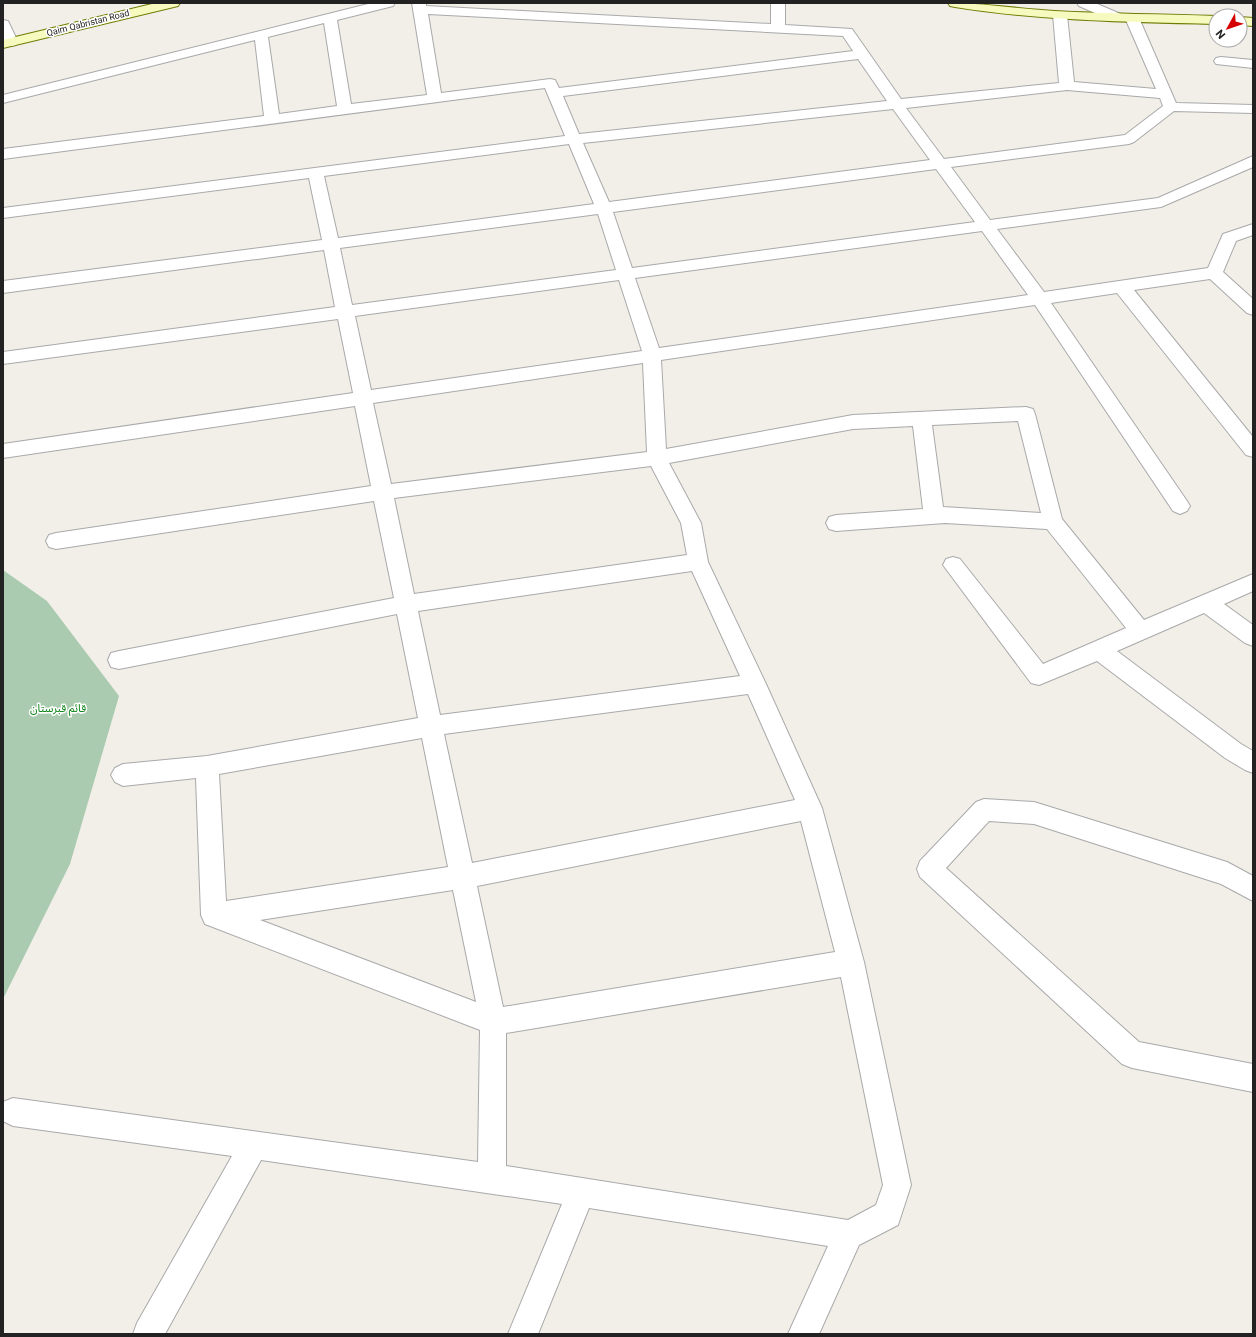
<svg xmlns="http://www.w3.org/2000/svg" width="1256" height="1337" font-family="Roboto,'Noto Sans Arabic',sans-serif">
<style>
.cemetery{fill:#aacbaf}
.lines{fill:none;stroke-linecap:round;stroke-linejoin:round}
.street-casing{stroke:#a9a9a9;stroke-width:2}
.secondary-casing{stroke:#707d05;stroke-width:2}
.street{fill:#fff;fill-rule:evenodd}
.secondary{fill:#f7fabf;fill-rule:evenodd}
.labels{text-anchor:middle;stroke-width:3;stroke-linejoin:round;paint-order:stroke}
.far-street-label{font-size:9px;fill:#222;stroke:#fff}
.park-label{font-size:11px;fill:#0c8416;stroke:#fff}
</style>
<rect width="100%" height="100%" fill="#f2efe9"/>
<polygon class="cemetery" points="3,570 47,601 119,696 70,864 3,999"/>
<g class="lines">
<g class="street-casing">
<g id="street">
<path d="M372 3H395L393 6 337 20 351 104 427 95 412 3H426V6L771 24V3H785V25L852 29 901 99 1059 83 1053 15 1055 12H1065L1067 15 1074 82 1156 89 1125 18 1127 15H1137L1139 18 1176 103 1253 105V113L1174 111 1134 142 1129 144 951 167 990 220 1158 198 1253 156V167L1161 207 997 229 1044 292 1208 268 1223 234 1253 224V235L1236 241 1223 272 1253 299V315L1247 313 1210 279 1134 290 1253 437V457L1246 455 1117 293 1051 303 1187 501 1190 506 1187 511 1180 514 1173 511 1035 305 661 360 666 449 853 415 1026 407 1033 409 1035 414 1062 519 1144 620 1253 574V591L1224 604 1253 625V646L1245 643 1204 613 1117 651 1241 744 1253 751V773L1245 770 1225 758 1097 661 1039 685 1031 683 943 565 946 559 953 557 960 559 1043 664 1126 628 1047 529 945 523 836 531 829 529 826 523 829 517 836 515 923 509 913 426 853 429 669 463 701 523 708 562 766 684 822 808 864 962 911 1185 898 1225 859 1245 819 1334H788L828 1246 589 1208 538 1334H508L562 1204 261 1160 165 1334H133L137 1323 232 1156 13 1126 3 1121V1102L13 1098 478 1162 480 1030 205 924 201 915 196 778 123 786 115 782 111 775 115 768 123 764 207 756 418 718 397 614 119 669 111 667 108 660 111 653 119 651 394 598 374 501 56 549 49 547 46 541 49 535 56 533 371 486 355 406 3 458V444L353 393 338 319 3 364V352L335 307 324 250 3 293V281L322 240 309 178 3 218V208L565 136 545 88 3 159V149L264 116 255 40 3 103V95ZM428 14 843 36 853 51 559 88 555 80 550 79 441 93ZM324 23 337 106 279 114 268 37ZM858 59 887 101 579 134 563 96ZM1067 90 1160 98 1163 106 1125 135 944 159 906 108ZM893 109 930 160 609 202 583 143ZM569 144 594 204 338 238 324 176ZM936 169 975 222 632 268 613 212ZM598 214 616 270 352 305 340 248ZM982 231 1028 295 659 348 635 278ZM619 280 642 351 371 390 355 316ZM643 363 647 452 391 484 373 403ZM1018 421 1041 513 943 507 932 425ZM651 466 681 523 687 555 414 594 394 498ZM692 571 740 676 440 715 418 611ZM748 694 795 800 472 863 444 734ZM422 738 448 867 226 901 219 774ZM801 821 835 952 503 1007 477 886ZM453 890 476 1002 260 920ZM841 977 883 1185 876 1205 848 1220 506 1166V1033Z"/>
<polygon points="1077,3 1095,3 1123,15 1125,18 1123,21 1113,21 1079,6"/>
<polygon points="3,20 8,21 18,42 16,45 11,46 6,45 4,42"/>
<polygon points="1221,57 1253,60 1253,68 1216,64 1214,61 1216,58"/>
<polygon points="984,799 1034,802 1227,862 1253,876 1253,901 1221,884 1034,824 989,821 946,868 1139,1042 1253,1064 1253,1092 1132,1068 1122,1064 920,877 917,869 920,861 976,802"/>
</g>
</g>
<g class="secondary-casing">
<g id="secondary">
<polygon points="156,3 180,3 178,6 3,48 3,40"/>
<path d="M948 3C984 3 1019 9 1055 11 1108 14 1162 14 1216 16V24C1129 22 1042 21 955 7L950 6Z"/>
<polygon points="1240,17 1253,18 1253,26 1240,25"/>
</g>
</g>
<use href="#street" class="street"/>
<use href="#secondary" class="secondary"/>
</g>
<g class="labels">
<g class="far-street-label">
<text transform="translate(88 23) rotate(-14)" y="3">Qaim Qabristan Road</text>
</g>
<g class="park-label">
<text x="58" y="712">قائم قبرستان</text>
</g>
</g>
<rect width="1256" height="1337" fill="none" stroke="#222222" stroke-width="8"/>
<g transform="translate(1228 28) rotate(230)"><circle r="19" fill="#ffffff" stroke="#a7a7a7"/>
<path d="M0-3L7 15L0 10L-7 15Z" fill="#d40000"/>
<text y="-6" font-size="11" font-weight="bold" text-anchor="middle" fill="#222222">N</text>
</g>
</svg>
